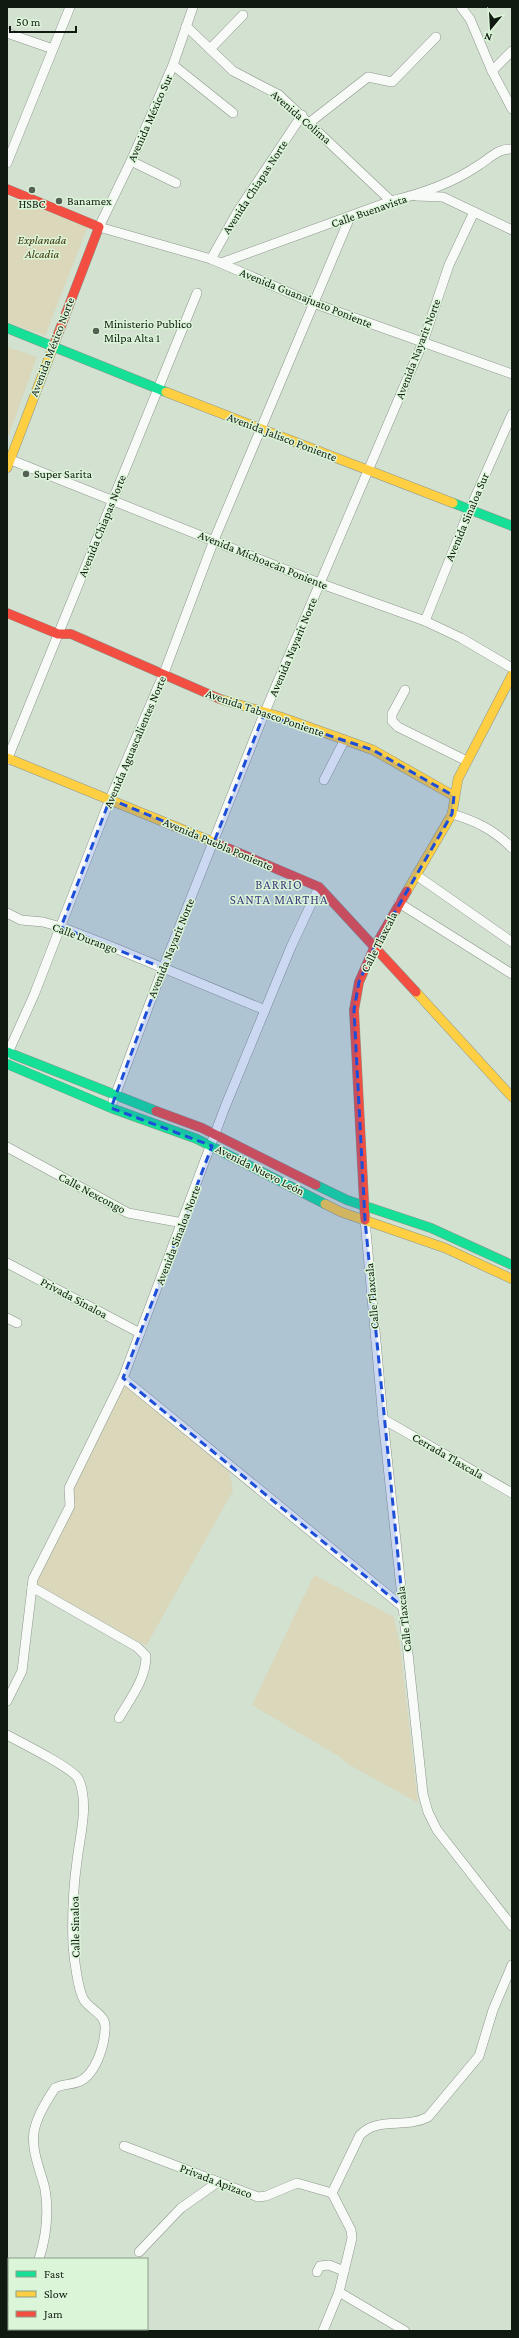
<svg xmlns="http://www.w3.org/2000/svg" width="519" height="2338" font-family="'Crimson Pro',serif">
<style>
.green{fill:#dad7bb}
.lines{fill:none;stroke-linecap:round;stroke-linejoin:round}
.street-casing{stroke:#8d978b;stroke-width:10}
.fast-casing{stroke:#8d978b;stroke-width:10}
.slow-casing{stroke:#8d978b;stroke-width:10}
.jam-casing{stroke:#8d978b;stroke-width:10}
.street{stroke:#f8faf8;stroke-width:9}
.fast{stroke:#16e098;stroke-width:9}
.slow{stroke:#ffcf43;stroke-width:9}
.jam{stroke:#f24e42;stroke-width:9}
.marked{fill:#1d4ed8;fill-opacity:0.2;stroke:#1d4ed8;stroke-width:3;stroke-dasharray:8 5;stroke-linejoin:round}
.poi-dot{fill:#556054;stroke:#dbf5d8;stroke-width:1.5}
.labels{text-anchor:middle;stroke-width:3;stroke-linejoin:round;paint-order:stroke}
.street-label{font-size:12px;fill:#111a10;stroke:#dbf5d8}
.poi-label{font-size:12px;fill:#111a10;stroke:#dbf5d8;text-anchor:start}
.park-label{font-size:12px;font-style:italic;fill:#413209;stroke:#dbf5d8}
.neighbourhood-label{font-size:13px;letter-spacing:1px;fill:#3f3f7c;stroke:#dbf5d8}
</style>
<rect width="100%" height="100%" fill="#d3e1d1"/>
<g class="green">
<polygon points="7,196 88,226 45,336 7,322"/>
<polygon points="7,347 37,357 7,440"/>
<polygon points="124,1385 229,1470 233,1491 146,1646 34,1583 70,1494"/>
<polygon points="314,1575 394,1617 400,1645 418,1803 348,1764 340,1757 252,1705"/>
</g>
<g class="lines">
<g class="street-casing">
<g id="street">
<polyline points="193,7 173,65 131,161 99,227 211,259 313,303 512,374"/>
<polyline points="461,7 470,19 492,71 512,109"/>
<polyline points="186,26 233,71 279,95 391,201"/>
<polyline points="7,33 53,49"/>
<polyline points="210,49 243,15"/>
<polyline points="173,65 233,113"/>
<polyline points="492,71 512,51"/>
<polyline points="309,123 368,77 392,82 436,37"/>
<polyline points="131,161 176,183"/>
<polyline points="7,163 70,7"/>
<polyline points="416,196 443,197 512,230"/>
<polyline points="211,259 238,211 302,115"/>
<path d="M221 263 391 201C421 194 454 182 479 165 490 158 499 148 512 149"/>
<polyline points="11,460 319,583 425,621 461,638 512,668"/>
<polyline points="425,621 469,511 512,414"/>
<polyline points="405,690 392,714 392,721 398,727 467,761"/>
<polyline points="7,760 197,293"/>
<polyline points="324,780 344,741"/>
<path d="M452 814C476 821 494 830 512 848"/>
<polyline points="416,875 512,942"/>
<polyline points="399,903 512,974"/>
<polyline points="7,913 21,920 43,922 61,927 110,946 265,1010"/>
<polyline points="7,1055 34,995 110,799 164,673 214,540 350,217"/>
<polyline points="113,1101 163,968 264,714 423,342 449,265 474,212"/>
<polyline points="7,1147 128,1213 183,1223"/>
<polyline points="365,1220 383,1419 423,1794 428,1812 437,1830 512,1926"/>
<polyline points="7,1263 140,1333"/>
<polyline points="7,1318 17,1323"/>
<polyline points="123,1378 403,1607"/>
<polyline points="383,1419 512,1493"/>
<path d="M32 1587 137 1647 146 1656C146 1679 130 1699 119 1718"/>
<polyline points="7,1701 22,1671 33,1579 70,1506 69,1488 123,1378 225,1107 291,947 319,887"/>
<path d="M7 1735C20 1742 75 1769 79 1780 89 1805 80 1835 77 1861 73 1889 72 1919 73 1946 74 1957 78 1991 84 2000 91 2011 107 2014 105 2030 104 2047 95 2076 78 2082 70 2085 62 2084 55 2088 47 2100 36 2118 34 2132 31 2151 41 2172 45 2189 49 2213 46 2237 39 2259"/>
<polyline points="124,2146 258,2197 266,2196 297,2183 332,2193"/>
<polyline points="139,2252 181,2208 218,2182"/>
<polyline points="317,2272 320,2266 329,2265 344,2271"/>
<polyline points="7,2275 9,2276"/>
<polyline points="339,2292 405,2331"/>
<path d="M323 2331 339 2292 352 2238 351 2230 332 2193 360 2135C378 2116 406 2129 428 2117L479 2056 493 2010 512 1965"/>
</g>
</g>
<g class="fast-casing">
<g id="fast">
<polyline points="7,328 166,392"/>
<polyline points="453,503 512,526"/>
<polyline points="7,1052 156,1111"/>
<polyline points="7,1064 111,1108 197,1139 325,1204"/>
<polyline points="316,1185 347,1200 431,1228 512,1265"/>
</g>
</g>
<g class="slow-casing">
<g id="slow">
<polyline points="166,392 453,503"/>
<polyline points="7,468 55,342"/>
<polyline points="220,699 281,717 373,750 454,796"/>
<polyline points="7,758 218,844"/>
<polyline points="407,891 452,814 458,779 512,675"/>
<polyline points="416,992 512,1097"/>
<polyline points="325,1204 341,1212 445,1248 512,1279"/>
</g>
</g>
<g class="jam-casing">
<g id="jam">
<polyline points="7,189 99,227 55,342"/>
<polyline points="7,613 58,634 71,634 220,699"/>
<polyline points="218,844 319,887 416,992"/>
<polyline points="156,1111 202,1128 316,1185"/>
<polyline points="365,1220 354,1010 359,982 374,948 407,891"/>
</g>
</g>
<use href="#street" class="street"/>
<use href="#fast" class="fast"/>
<use href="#slow" class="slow"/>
<use href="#jam" class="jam"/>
</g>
<path class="marked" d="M264 714 373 750 454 796 452 814 374 948 359 982 354 1010 365 1220 403 1607 123 1378 212 1146 111 1108 163 968 61 927 110 799 214 842Z"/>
<g class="poi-dot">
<circle cx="32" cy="190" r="4"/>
<circle cx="59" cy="201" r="4"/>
<circle cx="96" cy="331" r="4"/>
<circle cx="26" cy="474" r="4"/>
</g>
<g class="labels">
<g class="street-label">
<text transform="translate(301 117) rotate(41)" y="4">Avenida Colima</text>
<text transform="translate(150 118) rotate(-66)" y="4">Avenida México Sur</text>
<text transform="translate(255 187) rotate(-57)" y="4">Avenida Chiapas Norte</text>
<text transform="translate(369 211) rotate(-19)" y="4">Calle Buenavista</text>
<text transform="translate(306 298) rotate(22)" y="4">Avenida Guanajuato Poniente</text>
<text transform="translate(52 347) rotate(-69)" y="4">Avenida México Norte</text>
<text transform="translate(418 349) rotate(-69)" y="4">Avenida Nayarit Norte</text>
<text transform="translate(282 437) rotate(21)" y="4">Avenida Jalisco Poniente</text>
<text transform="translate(467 517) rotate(-67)" y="4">Avenida Sinaloa Sur</text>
<text transform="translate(102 526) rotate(-68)" y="4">Avenida Chiapas Norte</text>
<text transform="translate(263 560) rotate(22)" y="4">Avenida Michoacán Poniente</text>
<text transform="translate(293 647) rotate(-67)" y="4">Avenida Nayarit Norte</text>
<text transform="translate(265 713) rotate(19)" y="4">Avenida Tabasco Poniente</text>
<text transform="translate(135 742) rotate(-67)" y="4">Avenida Aguascalientes Norte</text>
<text transform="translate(218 844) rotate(23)" y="4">Avenida Puebla Poniente</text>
<text transform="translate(85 938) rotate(20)" y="4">Calle Durango</text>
<text transform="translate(379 942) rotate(-63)" y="4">Calle Tlaxcala</text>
<text transform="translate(171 948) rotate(-68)" y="4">Avenida Nayarit Norte</text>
<text transform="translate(260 1170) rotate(27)" y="4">Avenida Nuevo León</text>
<text transform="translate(92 1193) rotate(28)" y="4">Calle Nexcongo</text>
<text transform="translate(178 1235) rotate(-69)" y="4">Avenida Sinaloa Norte</text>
<text transform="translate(372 1296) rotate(-95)" y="4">Calle Tlaxcala</text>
<text transform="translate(74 1298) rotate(28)" y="4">Privada Sinaloa</text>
<text transform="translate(448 1456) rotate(30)" y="4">Cerrada Tlaxcala</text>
<text transform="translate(404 1619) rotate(-96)" y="4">Calle Tlaxcala</text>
<text transform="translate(75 1927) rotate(-91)" y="4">Calle Sinaloa</text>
<text transform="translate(216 2181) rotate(21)" y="4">Privada Apizaco</text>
</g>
<g class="poi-label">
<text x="67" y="205">Banamex</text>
<text x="32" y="208" text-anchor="middle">HSBC</text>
<text x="104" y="328">Ministerio Publico<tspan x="104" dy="14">Milpa Alta 1</tspan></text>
<text x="34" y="478">Super Sarita</text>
</g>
<g class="park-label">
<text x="42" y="244">Explanada<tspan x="42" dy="14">Alcadia</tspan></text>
</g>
<g class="neighbourhood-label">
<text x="279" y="889">BARRIO<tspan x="279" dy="15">SANTA MARTHA</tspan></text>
</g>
</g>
<rect width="519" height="2338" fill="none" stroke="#111a10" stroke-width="16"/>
<rect x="8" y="2258" width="140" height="72" fill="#dbf5d8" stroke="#8a9d88"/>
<rect x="16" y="2271" width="20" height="6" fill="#16e098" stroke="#8a9d88"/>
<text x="44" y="2278" font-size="12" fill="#111a10">Fast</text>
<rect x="16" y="2291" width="20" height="6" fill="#ffcf43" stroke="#8a9d88"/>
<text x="44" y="2298" font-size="12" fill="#111a10">Slow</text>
<rect x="16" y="2311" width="20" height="6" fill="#f24e42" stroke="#8a9d88"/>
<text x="44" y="2318" font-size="12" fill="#111a10">Jam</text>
<g transform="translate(491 28) rotate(198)" stroke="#dbf5d8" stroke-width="3" paint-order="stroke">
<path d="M0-3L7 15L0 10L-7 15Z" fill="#111a10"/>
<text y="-6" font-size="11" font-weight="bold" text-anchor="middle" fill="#111a10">N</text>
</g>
<path d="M10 26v6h66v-6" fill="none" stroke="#111a10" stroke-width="2"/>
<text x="16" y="26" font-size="12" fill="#111a10" stroke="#dbf5d8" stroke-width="3" paint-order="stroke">50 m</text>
</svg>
